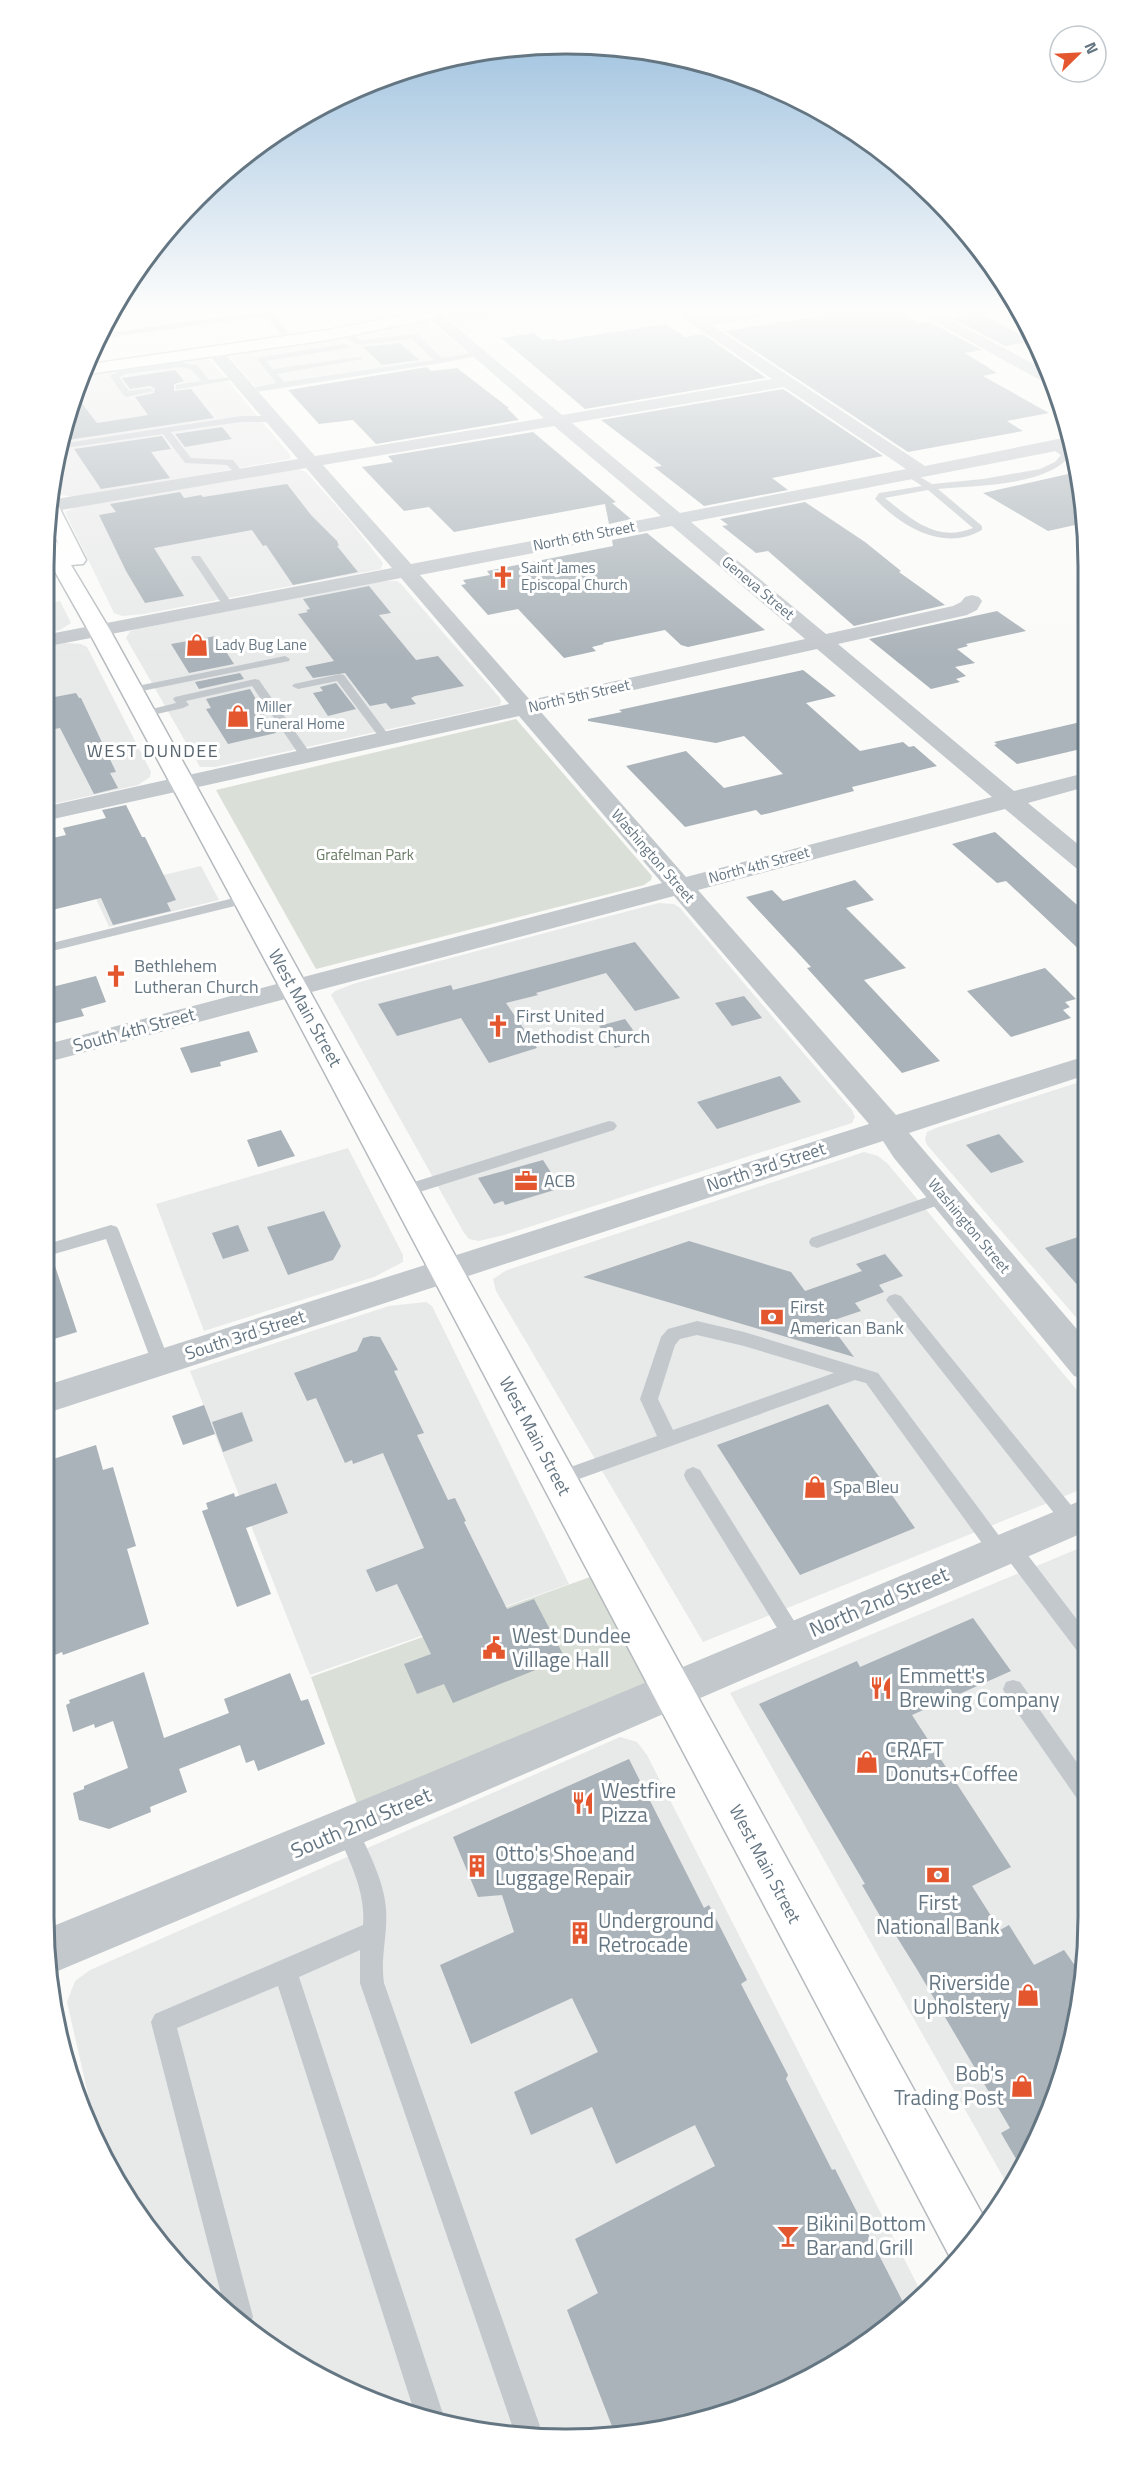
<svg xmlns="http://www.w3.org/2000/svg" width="1132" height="2483" font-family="'Titillium Web',sans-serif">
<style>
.built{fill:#e8e9e9}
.green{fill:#dadfd7}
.building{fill:#aab3b9}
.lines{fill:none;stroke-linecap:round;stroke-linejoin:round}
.primary-casing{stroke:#b5babe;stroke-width:3}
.lane{fill:#c3c8cc;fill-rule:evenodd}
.street{fill:#c3c8cc;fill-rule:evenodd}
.primary{fill:#fff;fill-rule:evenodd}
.labels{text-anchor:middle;stroke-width:6;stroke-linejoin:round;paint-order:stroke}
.far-street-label{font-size:15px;fill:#657683;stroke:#fff}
.far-poi-label{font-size:15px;fill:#657683;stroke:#fff;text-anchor:start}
.far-park-label{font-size:15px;fill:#687a64;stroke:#fff}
.far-quarter-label{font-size:18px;letter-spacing:1.5px;fill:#57646e;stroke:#fff}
.poi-label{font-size:18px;fill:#657683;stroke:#fff;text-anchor:start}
.street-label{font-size:18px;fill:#657683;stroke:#fff}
.near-street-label{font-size:21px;fill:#657683;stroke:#fff}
.near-poi-label{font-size:21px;fill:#657683;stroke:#fff;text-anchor:start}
.rim{fill:none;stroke:#657683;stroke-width:3}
</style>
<rect width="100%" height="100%" fill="#fafaf8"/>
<g class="built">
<polygon points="449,313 525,313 454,324 447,317"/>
<polygon points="422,321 434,325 474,358 260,392 230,357 245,352 323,341"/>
<polygon points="192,358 210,360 290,455 290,459 76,497 54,494 51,487 53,464 81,375"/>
<polygon points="298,469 306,472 350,521 383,563 381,569 144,614 122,616 114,613 65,512 76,507"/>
<polygon points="384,581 397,581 401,584 499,697 501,701 500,705 215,767 200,767 126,638 130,631 137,629"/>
<polygon points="60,601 71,623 60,630 44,633 44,604"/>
<polygon points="64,643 81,644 87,647 151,772 150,777 138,785 44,806 44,647"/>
<polygon points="201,866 219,900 109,927 93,892"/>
<polygon points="659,903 674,904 680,908 852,1110 855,1117 852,1123 504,1235 479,1241 469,1239 464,1233 331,995 335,991 356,983"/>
<polygon points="1086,1080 1087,1330 927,1145 925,1139 927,1132 936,1128"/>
<polygon points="348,1148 403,1255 403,1262 374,1277 204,1331 156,1204"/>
<polygon points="864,1152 878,1156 887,1163 1087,1402 1087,1487 703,1642 496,1291 493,1279 507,1270"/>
<polygon points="426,1302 432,1306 569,1584 310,1675 190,1371 389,1306"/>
<polygon points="1087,1545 1088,1917 1078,2019 1049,2117 1007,2184 730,1693"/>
<polygon points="620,1737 637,1742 647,1755 921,2292 827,2370 734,2412 635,2435 464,2430 305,2370 173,2261 113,2178 101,2151 67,2002 75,1981 90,1970"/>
</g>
<g class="green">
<polygon points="516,719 652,876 651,880 644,885 316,969 216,790"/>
<polygon points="604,1572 668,1689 363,1820 311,1677"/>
</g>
<g class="building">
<polygon points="838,313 900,313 919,323 930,322 982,350 965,353 997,373 983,376 1049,413 1007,421 1023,431 908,452 725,331"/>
<polygon points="978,314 985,316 1032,341 1005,346 952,318"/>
<polygon points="665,324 685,337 703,334 766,378 585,409 501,338 534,333 543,340 554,339 557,341"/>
<polygon points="400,343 419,360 382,365 363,347"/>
<polygon points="427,367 431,371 457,368 509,408 507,408 519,420 376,444 353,420 319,424 288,390"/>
<polygon points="175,370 184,381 174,384 174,391 191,389 214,418 68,440 63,433 75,394 97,423 148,415 135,397 154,393 155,389 150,386 130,389 122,378"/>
<polygon points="783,389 883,456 772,478 788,490 704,506 654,467 662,466 601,420"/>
<polygon points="222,427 232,439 185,447 175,434"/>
<polygon points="533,432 616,502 612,503 631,519 609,524 605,504 454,532 429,507 404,511 362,467 393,462 388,456"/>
<polygon points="162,436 171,449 151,452 170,478 101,489 74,449"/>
<polygon points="1077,472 1084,497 1084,523 1048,531 983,493"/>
<polygon points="287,484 311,515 337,541 339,546 337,546 358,572 293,585 266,545 263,546 252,530 154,548 184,596 145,603 126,571 99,515 116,512 110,504 180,492 184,498 201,495 203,497"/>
<polygon points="805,502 865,542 901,571 899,572 945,605 854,626 768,551 756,553 722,526 728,525 720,519"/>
<polygon points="647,533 765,630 688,647 681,645 665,630 603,643 604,644 592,647 596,651 564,658 518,609 488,615 461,585 466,584 463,580 490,575 487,571 613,546 612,540"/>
<polygon points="369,586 391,613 379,615 416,660 438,656 464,686 415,696 411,698 416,704 391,709 386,703 370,706 345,673 313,678 305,667 334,661 298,614 308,612 306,610 310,609 303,599"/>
<polygon points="997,611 1026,631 966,644 968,646 957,649 975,663 955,667 966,676 956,679 960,682 931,689 869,639"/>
<polygon points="216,636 234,664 189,673 171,644"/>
<polygon points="803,670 836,696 806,703 860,751 903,742 909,747 914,746 937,766 852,787 854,791 770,813 761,815 756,810 685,827 626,766 686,751 724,788 783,774 744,736 716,743 588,721 588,719 622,712 619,710"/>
<polygon points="240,673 244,679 199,689 195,682"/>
<polygon points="336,683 356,709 328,716 313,693 323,691 320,687"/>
<polygon points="250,689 276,733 228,744 206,709 211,708 206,699"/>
<polygon points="76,693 79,698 81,698 116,772 110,773 118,788 94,794 60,728 44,731 44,699"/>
<polygon points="1085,721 1085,748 1017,764 994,745 997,744 994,742"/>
<polygon points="126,805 142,837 145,837 176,900 167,903 171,911 113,925 101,898 44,912 44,840 66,835 63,828 106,818 102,810"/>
<polygon points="995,832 1085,912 1085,955 1006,881 997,883 952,844"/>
<polygon points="855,880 874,900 846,908 906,968 864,980 940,1061 902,1073 807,968 811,967 746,897 772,890 783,901"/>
<polygon points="635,942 680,998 635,1011 606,973 536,993 538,995 506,1003 537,1048 489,1063 461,1018 397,1036 378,1004 451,985 453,990"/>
<polygon points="1045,968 1076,999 1065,1002 1070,1007 1063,1010 1071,1018 1011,1037 967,991"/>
<polygon points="96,976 106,1002 81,1009 84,1016 44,1026 44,989"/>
<polygon points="744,996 762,1018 732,1026 715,1003"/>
<polygon points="625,1019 641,1041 615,1048 599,1026"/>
<polygon points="249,1031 258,1052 220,1062 221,1066 191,1073 180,1048"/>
<polygon points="780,1076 801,1102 717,1129 697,1102"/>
<polygon points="281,1130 295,1156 258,1167 247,1140"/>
<polygon points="999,1134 1024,1162 991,1173 966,1145"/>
<polygon points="543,1160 561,1188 505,1205 503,1201 494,1204 478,1178"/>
<polygon points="324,1211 341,1246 333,1260 288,1275 267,1227"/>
<polygon points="238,1225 249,1251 223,1259 212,1233"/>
<polygon points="1078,1237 1086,1246 1087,1296 1045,1248"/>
<polygon points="689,1241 791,1272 805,1291 862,1271 856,1264 885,1254 903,1276 879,1285 884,1292 855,1303 861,1311 828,1322 854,1357 583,1277"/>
<polygon points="52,1257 77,1332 44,1342 44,1259"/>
<polygon points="371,1336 380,1337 398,1370 394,1371 424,1433 417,1435 448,1500 455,1498 466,1521 464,1522 507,1609 534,1599 565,1658 453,1703 444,1684 417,1694 404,1664 431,1654 397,1584 376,1592 366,1570 424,1548 383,1453 353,1464 352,1460 345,1463 316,1398 307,1401 294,1373 357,1351 363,1338"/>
<polygon points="828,1404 915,1528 800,1575 717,1445"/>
<polygon points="204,1405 215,1434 183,1445 172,1416"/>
<polygon points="242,1412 253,1441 223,1452 212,1422"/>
<polygon points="96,1445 103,1470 113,1467 136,1546 127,1549 149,1624 63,1655 62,1652 55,1655 44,1604 44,1462"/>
<polygon points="276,1483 288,1513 246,1528 271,1594 237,1607 202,1511 208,1509 206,1503 234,1493 235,1497"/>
<polygon points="973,1618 1011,1671 912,1715 1011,1867 972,1886 1000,1930 1009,1925 1034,1965 1064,1950 1083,1977 1078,2019 1049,2117 1019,2164 1001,2133 1010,2128 918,1971 890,1926 887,1928 862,1885 865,1884 759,1704 857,1661 860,1667"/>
<polygon points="144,1672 164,1738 229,1713 224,1699 290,1673 301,1701 308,1699 325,1744 258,1771 254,1760 246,1763 240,1745 179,1769 187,1792 150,1807 151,1812 109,1829 79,1820 73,1793 84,1789 84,1786 128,1768 113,1721 95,1728 94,1724 73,1732 66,1705 70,1703 69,1700"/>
<polygon points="629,1759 704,1908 709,1905 747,1980 741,1984 788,2075 786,2079 832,2170 835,2169 905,2306 827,2370 734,2412 635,2435 615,2434 567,2310 598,2293 575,2239 715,2166 695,2125 616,2164 592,2107 531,2135 514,2092 598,2052 572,1998 471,2044 440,1965 514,1932 502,1895 478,1897 453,1837"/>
</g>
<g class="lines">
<g class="primary-casing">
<g id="primary">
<polygon points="413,313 442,313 434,318 328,340 81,375 84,365 328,330"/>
<polygon points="50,500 56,501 58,505 86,560 83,564 71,565 110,630 308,988 985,2219 956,2264 952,2261 280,988 88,630 45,554 47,534 53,536 59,545 48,522"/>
</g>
</g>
<g class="lane">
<polygon points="252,313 271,313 289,333 282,335 265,316 98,339 100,334"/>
<polygon points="480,313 492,313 477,318 473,316"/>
<polygon points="341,330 347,330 359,340 417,334 442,358 480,352 484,354 440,363 247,393 243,390 276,383 257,359 261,357 345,344 349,346 348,348 266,361 273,369 359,357 363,359 277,374 284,382 434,360 412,339 357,345 341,334"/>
<polygon points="175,355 183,363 197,365 209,380 238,376 242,378 179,389 176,389 176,385 201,381 191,369 180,367 126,374 119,377 129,391 150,388 154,391 127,397 124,396 110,376 119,371 113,365 114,363 120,363 127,369 175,363 171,357"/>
<polygon points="241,416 272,416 276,419 272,422 241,422 171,432 191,458 233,460 244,474 239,477 227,465 185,463 163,434 58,449 60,444"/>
<path d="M1050 444H1056L1071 455C1045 487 977 485 938 489L982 526V530C944 552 902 527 875 499L879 493 922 486 907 476 905 474 910 471 932 484 983 479 1040 469 1055 462 1061 455 1050 448ZM928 490 973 528C937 543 911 519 885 498Z"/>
<polygon points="192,556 200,556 233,605 232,607 224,607 191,558"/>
<polygon points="285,656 290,659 289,661 132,693 126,690 132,687"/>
<polygon points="340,674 344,675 390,737 390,741 382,741 337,681 298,689 292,686 294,684"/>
<polygon points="255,679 259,680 310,753 310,759 302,759 252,686 186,701 189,705 183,708 144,717 138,714 140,712 176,703 173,699 175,697"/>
<polygon points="246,895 253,899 251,902 44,953 44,945"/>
<polygon points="609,1121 614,1122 617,1126 614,1130 404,1197 398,1195 396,1191 398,1187"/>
<polygon points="944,1191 950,1193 952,1197 950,1201 817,1248 811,1246 809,1242 811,1238"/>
<polygon points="111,1225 117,1227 119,1231 170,1363 167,1368 161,1370 155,1368 152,1363 106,1239 44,1257 44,1245"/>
<polygon points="895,1294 901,1296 1079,1515 1082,1521 1079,1527 1072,1529 1065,1527 889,1304 886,1300 889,1296"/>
<path d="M697 1321 744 1332 878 1373 1003 1541 1010 1539 1017 1541 1088 1634V1659L1081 1656 1006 1557 999 1559 992 1557 866 1383 855 1380 565 1484 558 1487 551 1484 549 1479 551 1474 657 1436 640 1399 661 1337 668 1329ZM697 1335 744 1346 834 1373 673 1430 658 1399 675 1345 680 1339Z"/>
<polygon points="693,1467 700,1470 801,1632 804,1638 801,1644 794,1647 787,1644 686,1480 684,1475 686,1470"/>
<polygon points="1013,1680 1020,1682 1088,1778 1088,1806 1080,1803 1006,1696 1003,1689 1006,1682"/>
<path d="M347 1819 355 1822C367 1850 384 1879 386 1909 388 1934 380 1958 384 1983L542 2432 514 2431 360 1983V1950L299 1977 444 2417 442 2421 414 2411 278 1986 177 2028 253 2317 250 2325 223 2302 151 2022 155 2014 363 1925C366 1891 349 1860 336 1830L339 1822Z"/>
</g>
<g class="street">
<path d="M423 313H439L562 415 772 379 676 313H694L700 317 729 313H766L759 318 712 325 925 466 1068 437 1070 447 1051 452 691 522 826 634 953 606 961 602 965 597 972 595 979 597 982 601 977 610 967 615 838 644 1014 791 1085 773V787L1028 803 1085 850V871L1076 868 1005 809 698 890 896 1115 1086 1056V1075L909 1133 1087 1341V1380L1074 1376 894 1158 883 1141 44 1414V1386L869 1124 674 896 44 1063V1045L662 883 519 716 44 821V807L509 704 401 578 44 647V635L392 568 306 468 50 512V500L298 459 208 354 206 351 208 348H220L315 456 544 418ZM784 387 906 469 680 513 572 423ZM554 426 661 516 411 564 323 465ZM672 526 805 639 530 700 420 575ZM817 649 992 797 686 877 540 711Z"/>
<polygon points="919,313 938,313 1051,373 1054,386 1047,384"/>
<polygon points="1087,1498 1087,1531 455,1804 53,1973 46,1929 424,1775"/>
</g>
<use href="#primary" class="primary"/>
</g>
<linearGradient id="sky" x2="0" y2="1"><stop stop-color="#96bcdc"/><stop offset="0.47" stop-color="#fdfdfc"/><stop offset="1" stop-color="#fdfdfc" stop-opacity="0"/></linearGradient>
<rect width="1132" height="660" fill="url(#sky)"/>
<defs>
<g id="church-bare" transform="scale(1.8)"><path d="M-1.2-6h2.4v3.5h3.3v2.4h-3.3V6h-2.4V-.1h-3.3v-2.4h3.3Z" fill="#e4572e" stroke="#fff" stroke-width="2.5" paint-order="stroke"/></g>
<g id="shop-bare" transform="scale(1.8)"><path d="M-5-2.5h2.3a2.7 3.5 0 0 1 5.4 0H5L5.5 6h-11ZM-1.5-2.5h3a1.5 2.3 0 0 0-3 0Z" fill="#e4572e" stroke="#fff" stroke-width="2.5" paint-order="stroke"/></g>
<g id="office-bare" transform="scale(1.8)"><path d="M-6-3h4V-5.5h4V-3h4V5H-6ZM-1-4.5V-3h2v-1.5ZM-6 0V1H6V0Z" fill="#e4572e" stroke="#fff" stroke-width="2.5" paint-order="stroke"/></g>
<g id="bank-bare" transform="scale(1.8)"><path d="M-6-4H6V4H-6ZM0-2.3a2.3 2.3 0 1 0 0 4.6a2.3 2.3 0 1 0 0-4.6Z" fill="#e4572e" stroke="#fff" stroke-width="2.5" paint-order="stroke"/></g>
<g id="civic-bare" transform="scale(1.8)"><path d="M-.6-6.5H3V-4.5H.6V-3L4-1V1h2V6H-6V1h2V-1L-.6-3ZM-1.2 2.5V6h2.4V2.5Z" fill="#e4572e" stroke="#fff" stroke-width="2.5" paint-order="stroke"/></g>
<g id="restaurant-bare" transform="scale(1.8)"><path d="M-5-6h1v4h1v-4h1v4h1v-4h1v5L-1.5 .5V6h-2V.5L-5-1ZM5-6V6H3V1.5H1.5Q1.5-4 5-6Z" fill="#e4572e" stroke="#fff" stroke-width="2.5" paint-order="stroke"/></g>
<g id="building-bare" transform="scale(1.8)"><path d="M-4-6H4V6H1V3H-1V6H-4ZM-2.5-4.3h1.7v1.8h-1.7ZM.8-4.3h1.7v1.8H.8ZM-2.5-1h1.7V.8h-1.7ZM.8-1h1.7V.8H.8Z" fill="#e4572e" stroke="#fff" stroke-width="2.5" paint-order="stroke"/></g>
<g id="bar-bare" transform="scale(1.8)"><path d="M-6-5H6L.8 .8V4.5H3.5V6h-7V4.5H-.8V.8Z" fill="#e4572e" stroke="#fff" stroke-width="2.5" paint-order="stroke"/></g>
</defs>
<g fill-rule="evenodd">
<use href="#church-bare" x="503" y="577"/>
<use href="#shop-bare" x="197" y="645"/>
<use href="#shop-bare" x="238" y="716"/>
<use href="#church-bare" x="116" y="976"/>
<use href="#church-bare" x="498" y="1026"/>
<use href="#office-bare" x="526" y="1181"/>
<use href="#bank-bare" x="772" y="1317"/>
<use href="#shop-bare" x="815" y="1487"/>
<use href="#civic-bare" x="494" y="1648"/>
<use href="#restaurant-bare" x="881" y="1688"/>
<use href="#shop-bare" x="867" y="1762"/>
<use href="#restaurant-bare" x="583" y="1803"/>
<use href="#building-bare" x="477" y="1866"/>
<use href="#bank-bare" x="938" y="1875"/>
<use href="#building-bare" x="580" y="1933"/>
<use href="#shop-bare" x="1028" y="1995"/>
<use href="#shop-bare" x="1022" y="2086"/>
<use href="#bar-bare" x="788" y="2236"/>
</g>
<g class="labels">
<g class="far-street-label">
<text transform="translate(584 536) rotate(-11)" y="5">North 6th Street</text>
<text transform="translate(758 588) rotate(40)" y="5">Geneva Street</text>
<text transform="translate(579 696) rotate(-13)" y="5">North 5th Street</text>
<text transform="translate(653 856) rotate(49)" y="5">Washington Street</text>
<text transform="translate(759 865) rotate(-15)" y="5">North 4th Street</text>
<text transform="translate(969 1226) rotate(50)" y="5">Washington Street</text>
</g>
<g class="far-poi-label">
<text x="521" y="573">Saint James<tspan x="521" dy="17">Episcopal Church</tspan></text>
<text x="215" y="650">Lady Bug Lane</text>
<text x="256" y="712">Miller<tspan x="256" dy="17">Funeral Home</tspan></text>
</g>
<g class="far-park-label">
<text x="365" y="860">Grafelman Park</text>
</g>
<g class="far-quarter-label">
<text x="153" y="757">WEST DUNDEE</text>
</g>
<g class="poi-label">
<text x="134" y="972">Bethlehem<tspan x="134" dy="21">Lutheran Church</tspan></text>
<text x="516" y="1022">First United<tspan x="516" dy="21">Methodist Church</tspan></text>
<text x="544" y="1187">ACB</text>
<text x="790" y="1313">First<tspan x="790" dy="21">American Bank</tspan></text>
<text x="833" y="1493">Spa Bleu</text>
</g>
<g class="street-label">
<text transform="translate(305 1008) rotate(61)" y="6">West Main Street</text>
<text transform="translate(134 1030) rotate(-15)" y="6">South 4th Street</text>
<text transform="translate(766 1167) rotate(-18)" y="6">North 3rd Street</text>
<text transform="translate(245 1335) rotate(-18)" y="6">South 3rd Street</text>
<text transform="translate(535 1436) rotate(62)" y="6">West Main Street</text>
<text transform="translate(765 1864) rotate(62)" y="6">West Main Street</text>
</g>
<g class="near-street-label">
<text transform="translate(879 1602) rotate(-23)" y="7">North 2nd Street</text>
<text transform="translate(361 1823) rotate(-23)" y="7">South 2nd Street</text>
</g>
<g class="near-poi-label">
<text x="512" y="1643">West Dundee<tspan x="512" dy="24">Village Hall</tspan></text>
<text x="899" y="1683">Emmett's<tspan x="899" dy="24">Brewing Company</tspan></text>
<text x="885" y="1757">CRAFT<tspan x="885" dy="24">Donuts+Coffee</tspan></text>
<text x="601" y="1798">Westfire<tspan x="601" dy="24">Pizza</tspan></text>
<text x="495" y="1861">Otto's Shoe and<tspan x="495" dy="24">Luggage Repair</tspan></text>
<text x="938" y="1910" text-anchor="middle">First<tspan x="938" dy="24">National Bank</tspan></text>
<text x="598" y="1928">Underground<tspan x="598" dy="24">Retrocade</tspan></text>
<text x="1010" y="1990" text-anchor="end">Riverside<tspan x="1010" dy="24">Upholstery</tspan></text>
<text x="1004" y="2081" text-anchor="end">Bob's<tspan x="1004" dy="24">Trading Post</tspan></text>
<text x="806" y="2231">Bikini Bottom<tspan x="806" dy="24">Bar and Grill</tspan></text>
</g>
</g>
<path d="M0 0H1132V2483H0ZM566 54H566A512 512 0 0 1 1078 566V1917A512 512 0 0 1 566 2429H566A512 512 0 0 1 54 1917V566A512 512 0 0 1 566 54Z" fill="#fff" fill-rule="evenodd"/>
<path class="rim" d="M566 54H566A512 512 0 0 1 1078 566V1917A512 512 0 0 1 566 2429H566A512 512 0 0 1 54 1917V566A512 512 0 0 1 566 54Z"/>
<g transform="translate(1078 54) rotate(66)"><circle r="28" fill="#ffffff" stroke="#c1c8cd" stroke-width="1.5"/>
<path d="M0-4.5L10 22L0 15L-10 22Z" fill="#e4572e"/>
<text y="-9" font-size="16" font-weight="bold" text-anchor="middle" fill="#657683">N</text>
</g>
</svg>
